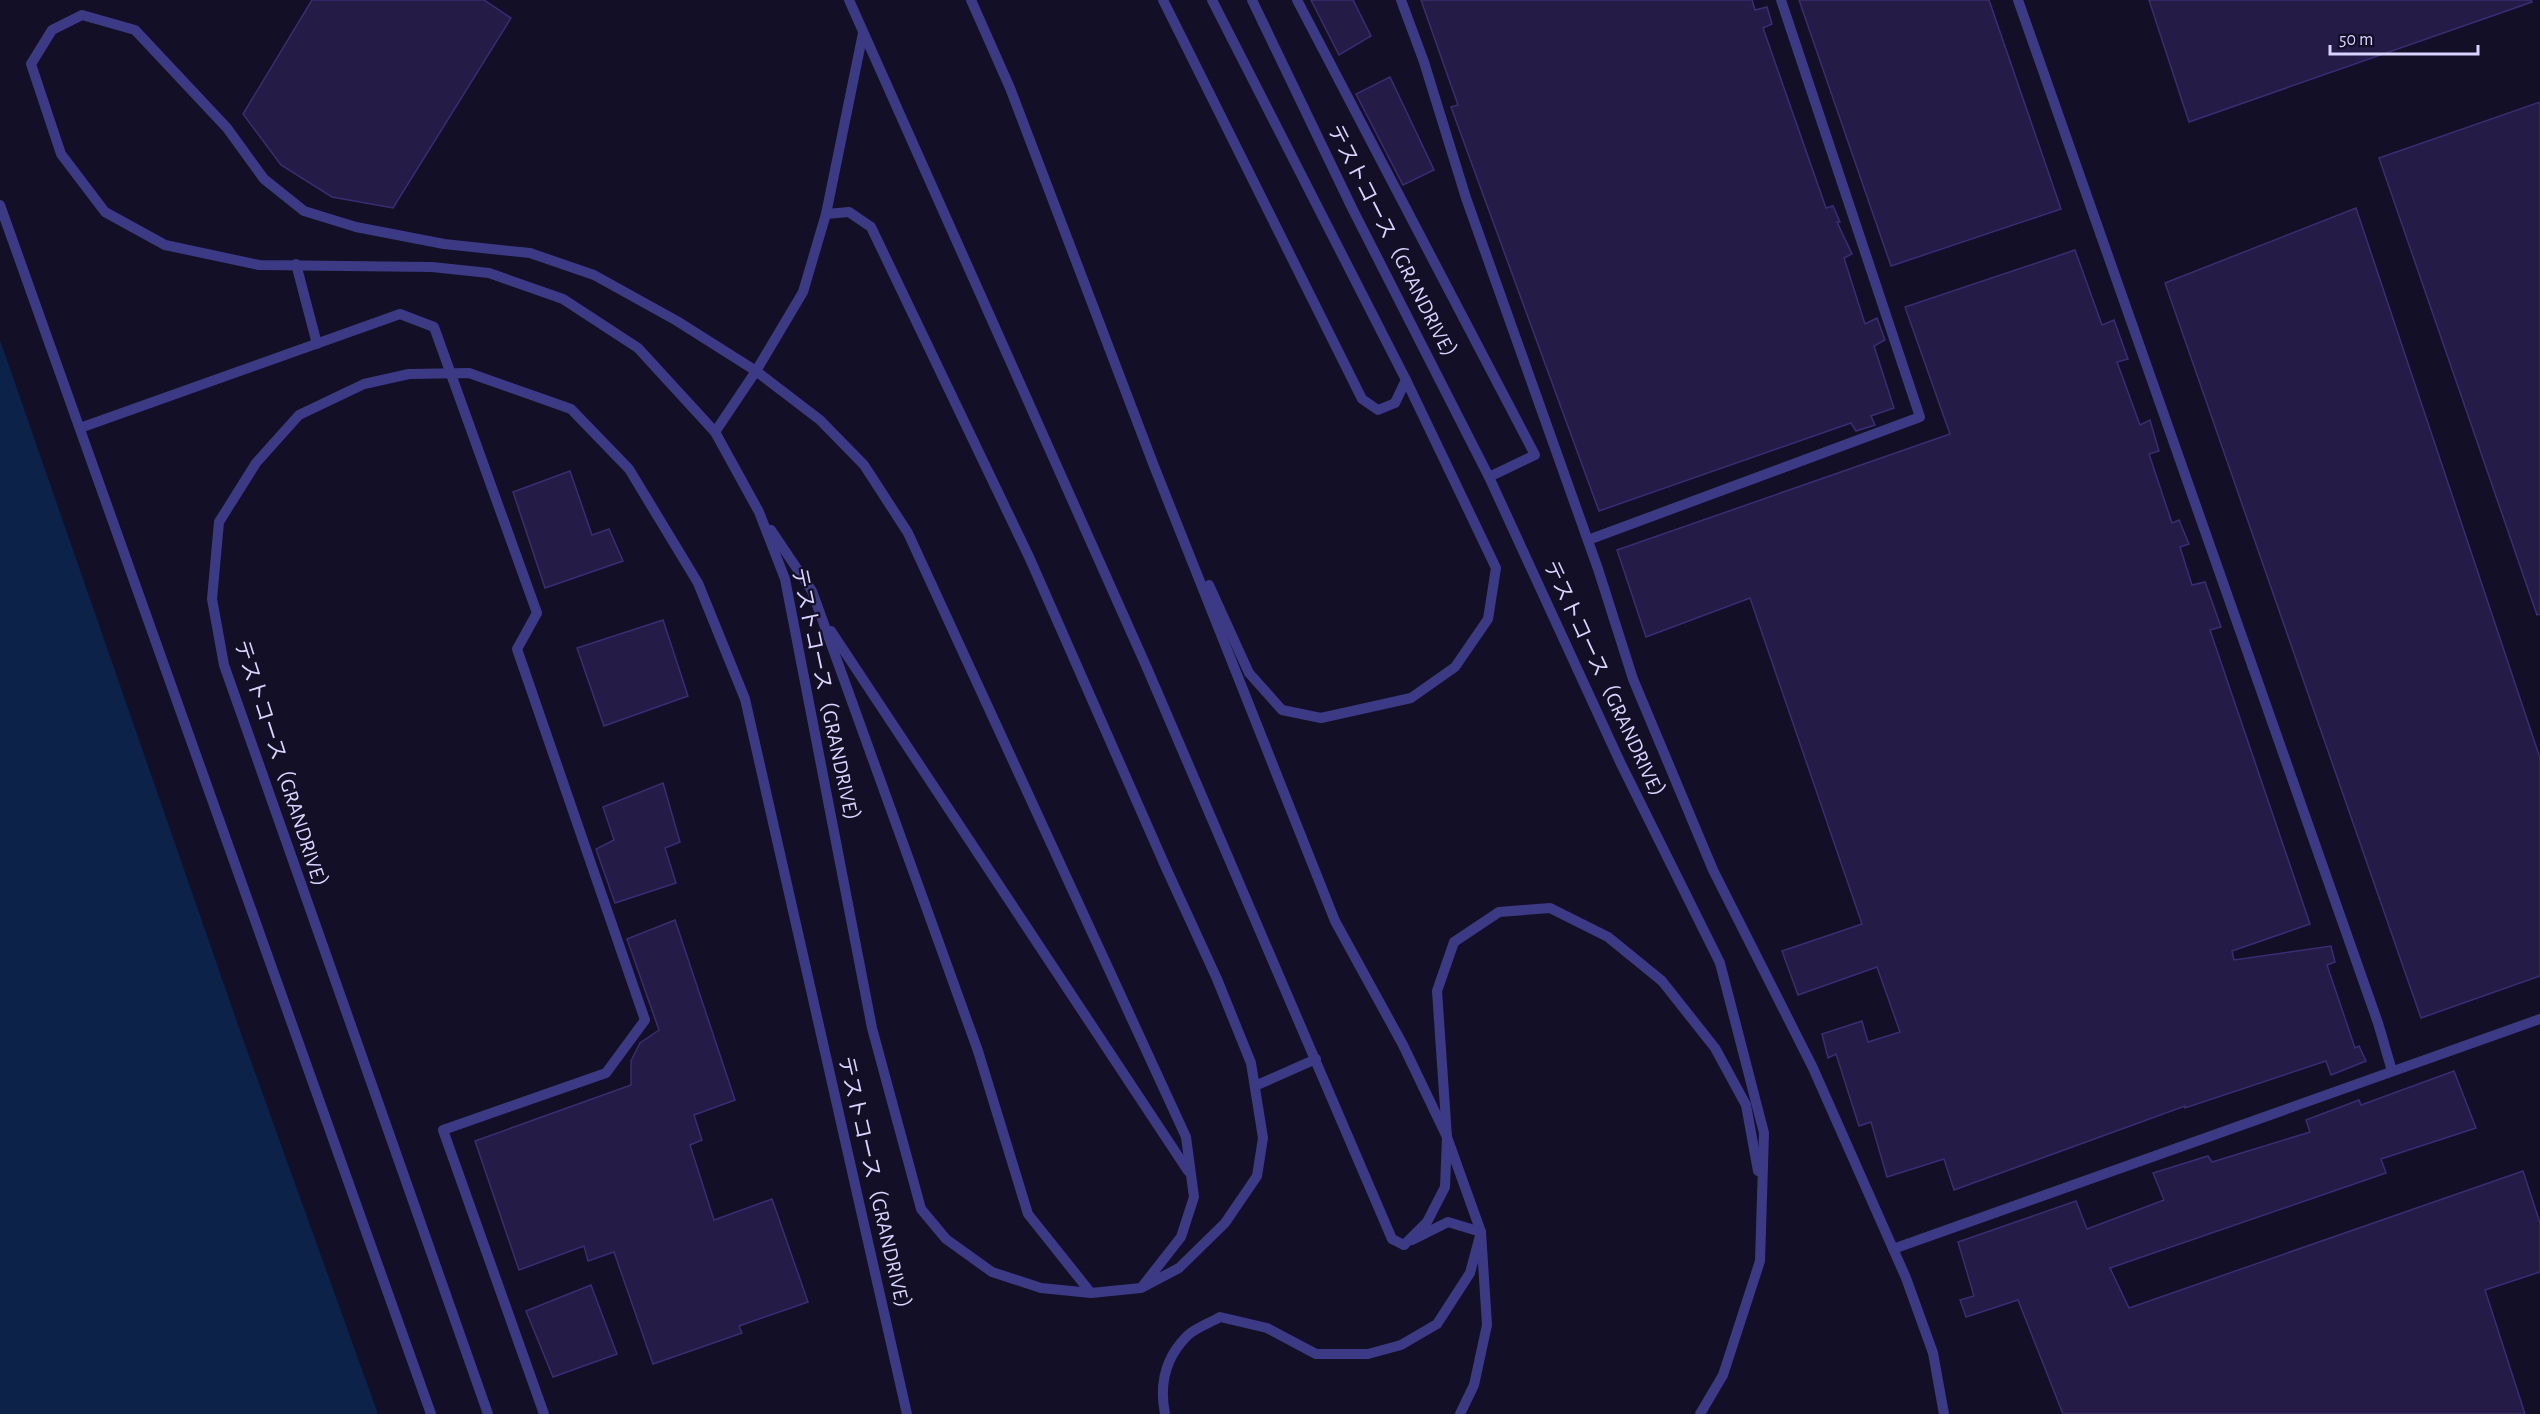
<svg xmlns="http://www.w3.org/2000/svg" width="2540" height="1414" font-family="'Alegreya Sans','Noto Sans JP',sans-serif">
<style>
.water{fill:#0c2248}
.building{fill:#241b47;stroke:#3b2d73;stroke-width:1.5}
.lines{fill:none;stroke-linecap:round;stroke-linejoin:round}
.lane{stroke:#3d3a85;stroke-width:10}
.labels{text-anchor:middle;stroke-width:4.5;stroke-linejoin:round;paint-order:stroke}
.street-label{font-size:21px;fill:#d9d4ff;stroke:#130f26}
</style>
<rect width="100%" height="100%" fill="#130f26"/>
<polygon class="water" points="0,340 244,1042 378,1414 0,1414"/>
<g class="building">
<polygon points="312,0 484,0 511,18 393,208 332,197 281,165 243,114"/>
<polygon points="1311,0 1353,0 1371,36 1339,55"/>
<polygon points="1421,0 1752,0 1755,10 1767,7 1772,24 1763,28 1826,208 1833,206 1840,222 1837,222 1852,254 1844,258 1865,324 1877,318 1885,340 1874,346 1894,408 1871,416 1875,425 1856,431 1851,423 1599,511 1451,107 1458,105"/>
<polygon points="1799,0 1989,0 2061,209 1891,266"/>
<polygon points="2149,0 2531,0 2532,2 2189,122"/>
<polygon points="1390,77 1434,170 1403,185 1356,94"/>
<polygon points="2540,102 2540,614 2537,615 2379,158"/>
<polygon points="2356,208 2540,758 2540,976 2421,1018 2165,283"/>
<polygon points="2075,250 2102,325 2114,320 2128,359 2117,362 2140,425 2150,420 2159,451 2149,454 2172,523 2179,520 2189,544 2180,547 2192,585 2205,582 2221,627 2210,630 2310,924 2232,951 2234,960 2331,946 2335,962 2327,965 2355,1048 2359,1046 2366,1061 2331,1075 2326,1061 2185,1108 2185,1106 1954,1190 1944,1159 1887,1177 1871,1122 1859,1126 1836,1054 1828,1058 1822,1034 1862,1021 1868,1042 1900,1032 1877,967 1798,995 1782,951 1862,924 1750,598 1646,637 1617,550 1950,434 1905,307"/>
<polygon points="570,471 592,535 609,529 623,561 545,588 513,492"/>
<polygon points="663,620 688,696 604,726 577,648"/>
<polygon points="663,783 680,842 665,848 676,883 615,903 596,849 614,840 603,807"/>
<polygon points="675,920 735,1100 694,1115 702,1140 690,1145 714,1220 772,1199 808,1302 739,1326 742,1333 653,1364 614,1252 588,1261 584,1246 519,1270 475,1141 631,1085 631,1061 640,1043 659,1030 627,939"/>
<polygon points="2454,1071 2476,1128 2381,1159 2386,1173 2110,1268 2129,1308 2523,1171 2540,1223 2540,1272 2485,1290 2525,1414 2063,1414 2018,1300 1966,1317 1960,1300 1974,1296 1958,1242 2076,1201 2087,1229 2164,1200 2153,1173 2208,1156 2212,1162 2310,1132 2306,1120 2359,1100 2361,1105"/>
<polygon points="591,1285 617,1354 553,1377 526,1311"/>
</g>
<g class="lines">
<g class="lane">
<polyline points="849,0 1147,668 1392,1239 1404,1245"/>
<polyline points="971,0 1010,88 1154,466 1335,921 1403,1045 1447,1137 1481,1232 1487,1325 1474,1385 1460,1414"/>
<polyline points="1163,0 1362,399 1378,410 1395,403 1406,380"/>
<polyline points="1252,0 1352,208 1489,477 1621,764 1720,963 1764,1133 1760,1261 1723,1375 1700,1414"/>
<polyline points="1297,0 1535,455 1489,477"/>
<polyline points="1401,0 1424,62 1466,198 1598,569 1633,679 1713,870 1813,1068 1906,1278 1933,1353 1944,1414"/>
<polyline points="2018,0 2378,1023 2392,1071"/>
<polyline points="0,205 431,1414"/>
<polyline points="826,214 849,212 871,227 1030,559 1166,868 1217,979 1251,1063 1263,1138 1257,1176 1225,1223 1179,1268 1141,1288 1091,1293 1041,1288 992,1272 946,1239 921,1209 872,1028 785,579 759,512 715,432 638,348 563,299 489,273 432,267 259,265 165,245 105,212 61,154 31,64 52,30 82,15 135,30 227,128 264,179 304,211 356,227 444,244 530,253 594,275 677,321 756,371 820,420 864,465 908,533 1186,1137 1194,1197 1181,1237 1141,1288"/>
<polyline points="296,264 317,344"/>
<polyline points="80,428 400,314 434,327 537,613 517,649 645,1020 606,1073 443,1130 544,1414"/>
<polyline points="715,432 756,371 803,292 826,214 863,33"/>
<polyline points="771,530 812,591 978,1051 1028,1214 1091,1293"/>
<polyline points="1588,540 1920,417 1781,0"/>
<polyline points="1209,585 1249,673 1282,710 1321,718 1411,698 1455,667 1488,619 1496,568 1406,380 1212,0"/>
<polyline points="831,631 1188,1171"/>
<polyline points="1255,1086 1316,1059"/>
<polyline points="1404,1245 1427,1222 1445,1187 1447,1137 1437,991 1454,942 1499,912 1550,908 1608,937 1662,981 1715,1048 1746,1105 1758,1171"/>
<polyline points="1893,1249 2540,1019"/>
<polyline points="488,1414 224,665 212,599 219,522 256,463 299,415 364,384 409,374 469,373 571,409 629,469 698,583 745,699 907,1414"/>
<path d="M1165 1414C1159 1384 1165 1358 1187 1336 1195 1328 1210 1323 1220 1317L1267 1328 1316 1354H1368L1401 1345 1437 1324 1470 1273 1481 1232 1448 1222 1412 1240"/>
</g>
</g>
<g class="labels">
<g class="street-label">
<text transform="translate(1395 246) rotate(63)" y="7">テストコース（GRANDRIVE）</text>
<text transform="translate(1607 684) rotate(65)" y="7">テストコース（GRANDRIVE）</text>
<text transform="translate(827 700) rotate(78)" y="7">テストコース（GRANDRIVE）</text>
<text transform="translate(283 769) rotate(72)" y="7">テストコース（GRANDRIVE）</text>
<text transform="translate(876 1188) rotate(77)" y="7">テストコース（GRANDRIVE）</text>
</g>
</g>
<path d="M2330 45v9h148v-9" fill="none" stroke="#d9d4ff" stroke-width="3"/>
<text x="2339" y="45" font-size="18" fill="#d9d4ff" stroke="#130f26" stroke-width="4.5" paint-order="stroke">50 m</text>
</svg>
